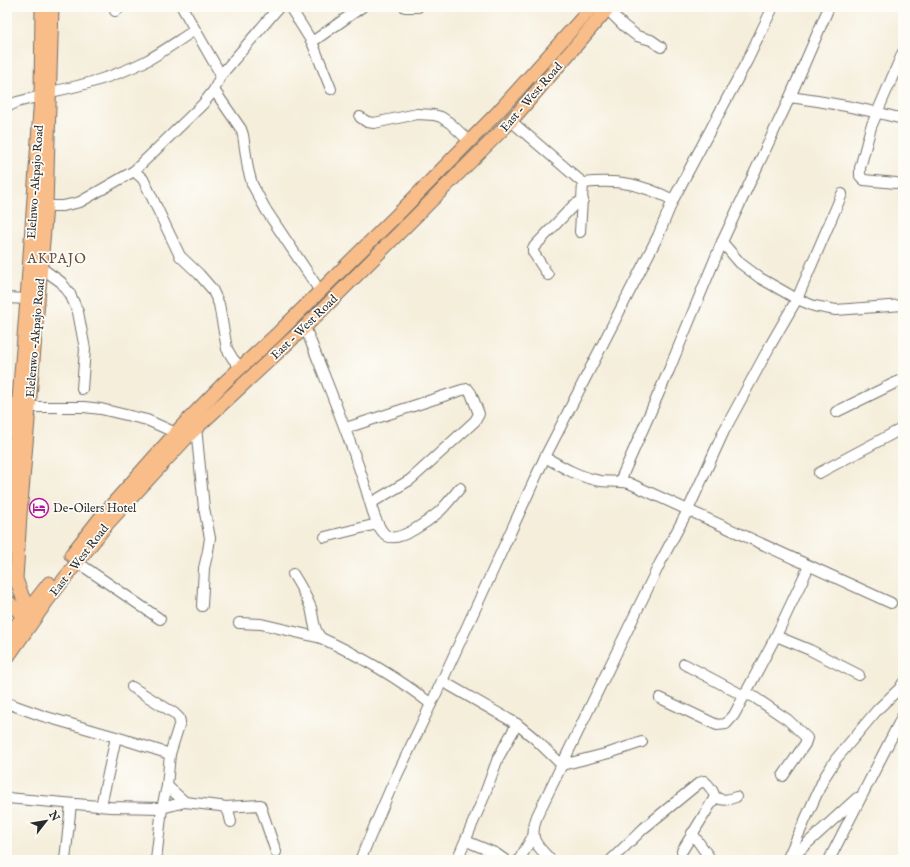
<svg xmlns="http://www.w3.org/2000/svg" width="910" height="867" font-family="'IM FELL English',serif">
<style>
.lines{fill:none;stroke-linecap:round;stroke-linejoin:round}
.minor-casing{stroke:#726f69;stroke-width:12}
.major-casing{stroke:#726f69;stroke-width:15}
.minor{stroke:#fff;stroke-width:10}
.major{stroke:#f8bd89;stroke-width:13}
.labels{text-anchor:middle;stroke-width:3.5;stroke-linejoin:round;paint-order:stroke}
.street-label{font-size:12px;fill:#2b2b2b;stroke:#fdfcf7}
.poi-label{font-size:12px;fill:#2b2b2b;stroke:#fdfcf7;text-anchor:start}
.quarter-label{font-size:14px;letter-spacing:1px;fill:#684f40;stroke:#fdfcf7}
</style>
<rect width="100%" height="100%" fill="#fdfcf7"/>
<filter id="ink" filterUnits="userSpaceOnUse"><feTurbulence type="fractalNoise" baseFrequency=".025" numOctaves="2"/><feDisplacementMap in="SourceGraphic" scale="8" xChannelSelector="R" yChannelSelector="G"/><feConvolveMatrix kernelMatrix="1 2 1 2 8 2 1 2 1" color-interpolation-filters="sRGB"/></filter>
<filter id="wash" filterUnits="userSpaceOnUse"><feTurbulence type="fractalNoise" baseFrequency=".012" numOctaves="4" result="noise"/><feDisplacementMap in="SourceGraphic" scale="16" xChannelSelector="R" yChannelSelector="G"/><feGaussianBlur stdDeviation="0.9" result="paint"/><feColorMatrix in="noise" values="0 0 0 0 0 0 0 0 0 0 0 0 0 0 0 0 0 1.4 0 .05"/><feComposite in="paint" operator="in"/></filter>
<g filter="url(#wash)">
<rect width="100%" height="100%" fill="#f5eedb"/>
</g>
<g filter="url(#ink)">
<g class="lines">
<g class="minor-casing">
<g id="minor">
<polyline points="182,7 221,75"/>
<polyline points="290,7 312,42 331,89"/>
<polyline points="405,7 418,7"/>
<polyline points="607,9 624,26 637,36 651,40 661,47"/>
<polyline points="115,11 121,7"/>
<polyline points="312,42 362,7"/>
<polyline points="214,90 241,129 243,135 248,169 252,184 266,210 320,291"/>
<path d="M50 92C82 86 116 76 146 61 163 52 179 40 195 30"/>
<path d="M790 97C828 102 866 109 903 119"/>
<polyline points="7,107 17,102 41,96"/>
<polyline points="360,117 367,122 374,123 417,114 434,115 441,117 450,123 469,141"/>
<path d="M511 121 583 183C619 179 641 184 673 200"/>
<polyline points="134,171 143,179 147,187 180,256 199,274 212,289 219,304 227,349 233,359 241,368"/>
<polyline points="896,183 864,180 860,176 860,168 871,127 903,52"/>
<polyline points="46,206 63,206 80,202 134,171 203,104 214,90 221,75 279,7"/>
<polyline points="580,232 583,183"/>
<polyline points="722,242 740,263 760,278 797,299 814,306 836,310 903,305"/>
<polyline points="40,267 61,282 70,294 78,312 85,349 82,389"/>
<polyline points="548,275 533,252 533,248 574,205 583,200"/>
<polyline points="7,298 27,299"/>
<path d="M305 327C326 381 349 434 366 489 370 502 376 529 387 536 400 543 431 519 440 511 447 504 454 495 460 488"/>
<polyline points="7,407 18,408"/>
<polyline points="29,407 84,407 101,409 147,420 176,433"/>
<polyline points="836,412 903,379"/>
<polyline points="196,427 204,508 210,538 208,551 204,568 202,606"/>
<polyline points="346,428 462,390 468,389 471,393 479,414 475,421 419,472 410,480 371,503"/>
<path d="M545 457C562 467 581 478 601 481 610 482 619 481 629 483L891 603"/>
<polyline points="819,473 903,428"/>
<polyline points="620,481 669,370 722,242 790,97 829,7"/>
<polyline points="325,537 377,524"/>
<polyline points="77,562 160,619"/>
<path d="M293 574C300 585 306 596 311 608 314 619 313 629 321 638 360 656 397 677 431 704"/>
<polyline points="239,623 261,624 321,638"/>
<polyline points="776,636 810,650 859,675"/>
<polyline points="684,664 744,696 749,695 754,697 788,720 807,738 805,744 783,776"/>
<polyline points="442,681 517,724 534,738 562,765"/>
<polyline points="132,687 174,713 179,718 180,722 170,754 167,786 162,808 156,860"/>
<polyline points="660,698 717,725 726,724 734,715 776,636 809,566"/>
<polyline points="7,703 43,716 116,737 170,754"/>
<polyline points="562,765 609,753 642,742"/>
<polyline points="167,786 185,802 220,806 225,807 229,813 231,822"/>
<polyline points="7,798 110,807 162,808 185,802"/>
<polyline points="101,806 116,737"/>
<polyline points="225,807 260,805 276,852"/>
<polyline points="692,833 709,857"/>
<polyline points="466,841 495,853 505,860"/>
<polyline points="682,851 715,797"/>
<polyline points="65,860 71,804"/>
<polyline points="360,860 390,790 442,681 545,457 658,236 673,200 747,61 773,7"/>
<polyline points="457,860 483,799 498,758 517,724"/>
<polyline points="519,860 533,836"/>
<path d="M551 860C535 844 529 839 537 816L660 563 688 510 724 431 771 344 797 299 842 194"/>
<path d="M611 860 644 828 699 783 704 781C709 785 713 791 715 797 722 801 728 800 736 797"/>
<polyline points="787,860 824,778 836,759 878,709 900,688 903,683"/>
<polyline points="789,860 857,798"/>
<polyline points="829,860 903,715"/>
</g>
</g>
<g class="major-casing">
<g id="major">
<polyline points="7,549 27,299 41,96 42,7"/>
<polyline points="71,555 101,517 181,427 225,382 276,335 402,210 498,112 592,7"/>
<polyline points="7,600 18,611 31,617"/>
<polyline points="35,614 23,598 16,579 20,515 46,206 52,7"/>
<polyline points="7,637 49,583"/>
<polyline points="7,658 47,601 108,523 190,434 305,327 511,121 609,7"/>
</g>
</g>
<use href="#minor" class="minor"/>
<use href="#major" class="major"/>
</g>
</g>
<defs>
<g id="hotel-ring" transform="scale(1)"><circle r="9.5" fill="#fdfcf7" stroke="#b5179e" stroke-width="1.5"/><path d="M-6-4.5h1.5V1H6V5H4.5V3h-9V5H-6ZM-4 0a1.8 1.8 0 1 1 3.6 0ZM.5 0V-2.5h3Q6-2.5 6 0Z" fill="#b5179e"/></g>
</defs>
<g fill-rule="evenodd">
<use href="#hotel-ring" x="39" y="508"/>
</g>
<g class="labels">
<g class="street-label">
<text transform="translate(531 97) rotate(-49)" y="4">East - West Road</text>
<text transform="translate(35 182) rotate(-86)" y="4">Elelnwo -Akpajo Road</text>
<text transform="translate(304 327) rotate(-44)" y="4">East - West Road</text>
<text transform="translate(35 338) rotate(-85)" y="4">Elelenwo -Akpajo Road</text>
<text transform="translate(79 560) rotate(-52)" y="4">East - West Road</text>
</g>
<g class="poi-label">
<text x="53" y="512">De-Oilers Hotel</text>
</g>
<g class="quarter-label">
<text x="57" y="263">AKPAJO</text>
</g>
</g>
<rect width="910" height="867" fill="none" stroke="#fdfcf7" stroke-width="24"/>
<g transform="translate(46 821) rotate(59)" stroke="#fdfcf7" stroke-width="3" paint-order="stroke">
<path d="M0-3L7 15L0 10L-7 15Z" fill="#2b2b2b"/>
<text y="-6" font-size="11" font-weight="bold" text-anchor="middle" fill="#2b2b2b">N</text>
</g>
</svg>
